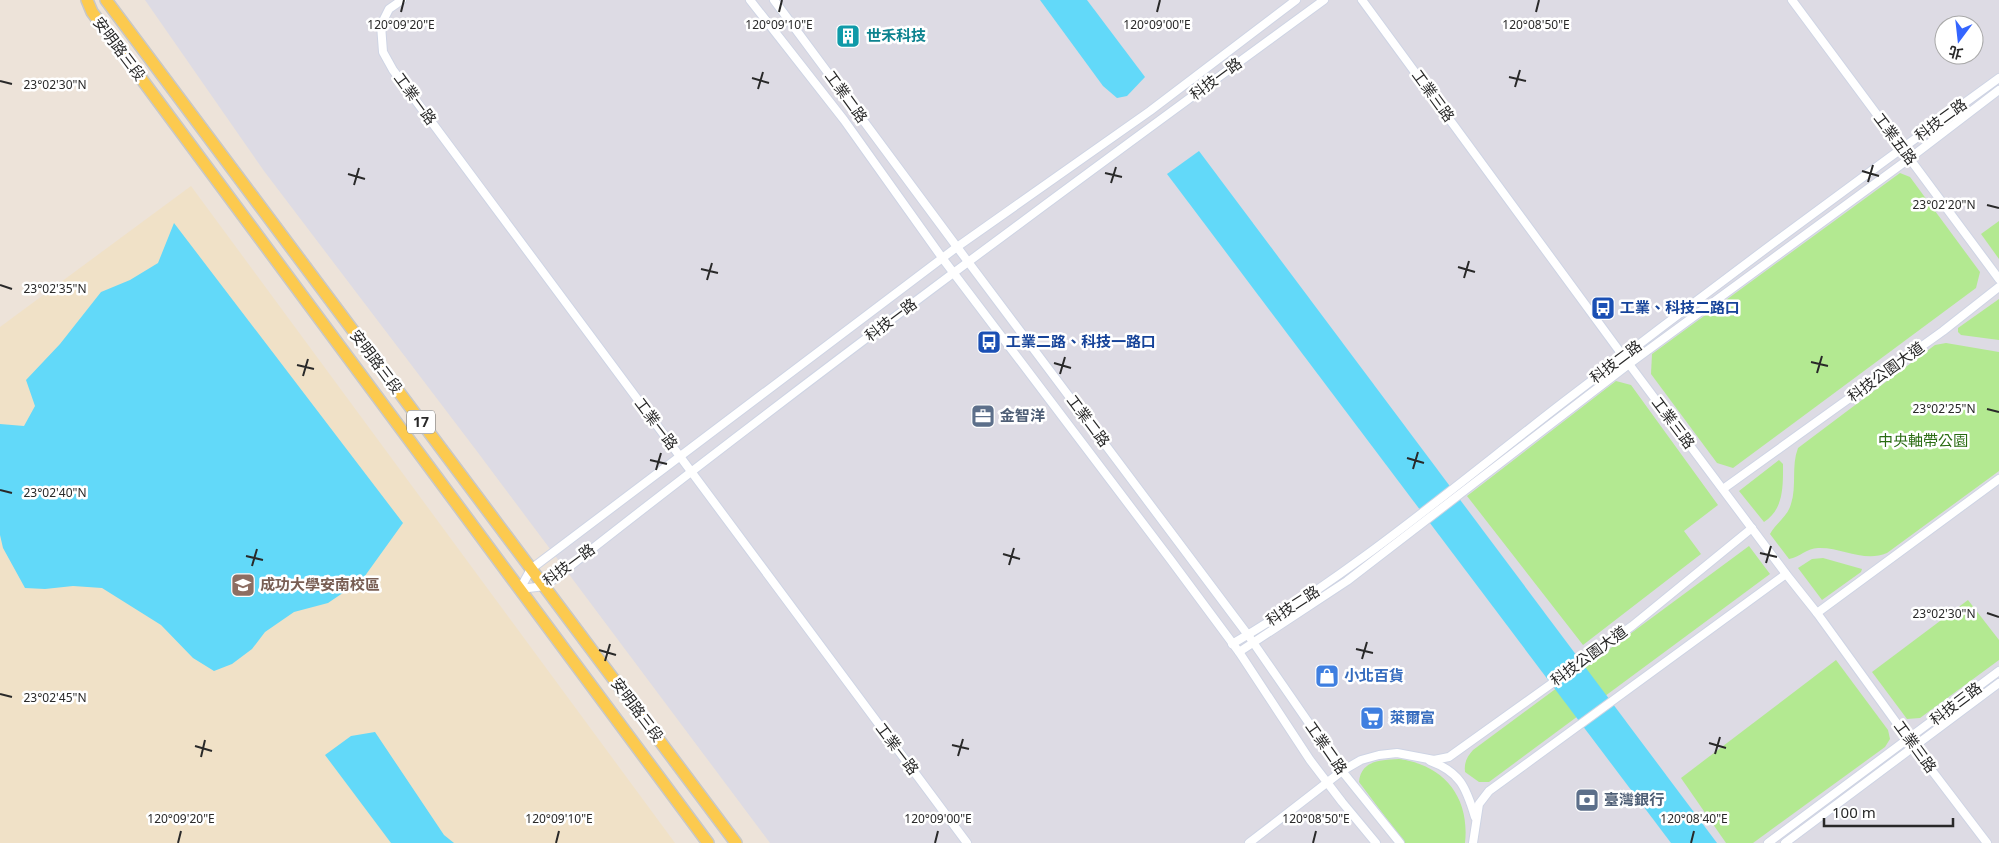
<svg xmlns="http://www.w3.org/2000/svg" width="1999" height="843" font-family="'Noto Sans','Noto Sans TC',sans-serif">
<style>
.industrial{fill:#dddbe4;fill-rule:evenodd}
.education{fill:#f0e1c7}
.green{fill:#b3e991}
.water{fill:#62d9f9}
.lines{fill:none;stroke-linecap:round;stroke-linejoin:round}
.minor-casing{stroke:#ced4e4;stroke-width:10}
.primary-casing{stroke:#c7c7c7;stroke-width:14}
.minor{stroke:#fff;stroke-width:8}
.primary{stroke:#fcca4f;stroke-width:11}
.ticks{fill:none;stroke:#292929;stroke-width:2}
.labels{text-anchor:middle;stroke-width:5;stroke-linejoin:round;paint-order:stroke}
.shield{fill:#fff;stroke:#696969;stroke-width:1}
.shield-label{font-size:14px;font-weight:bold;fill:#292929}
.culture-label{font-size:15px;font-weight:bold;fill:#0d838f;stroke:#fff;text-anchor:start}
.street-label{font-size:15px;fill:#292929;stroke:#fff}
.transit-label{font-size:15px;font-weight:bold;fill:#164399;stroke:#fff;text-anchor:start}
.service-label{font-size:15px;font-weight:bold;fill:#4e5e75;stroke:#fff;text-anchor:start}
.park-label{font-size:15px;fill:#2a6c13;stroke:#fff}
.education-label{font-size:15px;font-weight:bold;fill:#785e54;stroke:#fff;text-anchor:start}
.shop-label{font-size:15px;font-weight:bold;fill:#366cbe;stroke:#fff;text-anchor:start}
.ticks-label{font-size:12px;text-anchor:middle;fill:#292929;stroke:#fff;stroke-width:5;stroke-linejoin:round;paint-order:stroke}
</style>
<rect width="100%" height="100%" fill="#ede3d9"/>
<path class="industrial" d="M145 0H1999V843H770L476 450 264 171ZM1944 25H1974V55H1944Z"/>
<polygon class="education" points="191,186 675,843 0,843 0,327"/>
<g class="green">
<polygon points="1900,173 1910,177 1980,272 1976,288 1733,468 1717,463 1651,374 1652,354"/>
<polygon points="1999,221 1999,259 1981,234"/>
<polygon points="1999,299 1999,340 1961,335 1958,332 1958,328"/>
<path d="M1946 343 1999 352V471L1887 553C1864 563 1842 547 1818 548 1807 548 1800 557 1789 559L1770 534C1776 523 1788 516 1791 504 1797 486 1791 466 1798 448L1935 345Z"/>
<polygon points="1616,381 1631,385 1718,505 1684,531 1701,554 1583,645 1467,496"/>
<path d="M1779 460 1783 464C1783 486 1784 509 1764 522L1739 491Z"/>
<path d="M1749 546 1770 574 1489 782H1479L1465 772C1464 762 1467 757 1473 750Z"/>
<polygon points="1823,558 1862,569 1861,572 1822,600 1798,568 1812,559"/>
<polygon points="1968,600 1999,640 1999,660 1920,718 1907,719 1872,672"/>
<polygon points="1836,660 1888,730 1890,739 1885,747 1753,843 1726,843 1681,778"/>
<path d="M1399 759C1444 765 1470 797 1465 843H1405L1359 782C1361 760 1381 760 1399 759Z"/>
</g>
<g class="water">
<polygon points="1040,0 1087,0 1145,77 1127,96 1117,98 1103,86"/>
<polygon points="1199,151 1717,843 1671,843 1167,174"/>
<polygon points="174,223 403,523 362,580 328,603 294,612 265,632 252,649 232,664 214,671 193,658 161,625 102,588 73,586 45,589 25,588 3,548 0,535 0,424 24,426 35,406 26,380 60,344 101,292 130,280 158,263"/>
<polygon points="375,732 444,835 454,843 391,843 325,755 351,736"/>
</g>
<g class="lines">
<g class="minor-casing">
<g id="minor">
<polyline points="402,0 389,9 381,25 383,52 393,70 967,843"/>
<polyline points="750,0 844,120 943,259 1170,559 1239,652 1310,760 1342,802 1376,843"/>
<polyline points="774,0 957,247 1248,635 1342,771 1400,843"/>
<polyline points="1362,0 1623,356 1786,574 1817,613 1914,747 1987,843"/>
<polyline points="1792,0 1999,279"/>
<polyline points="1723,489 1943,331 1999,287"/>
<path d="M520 589 545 586C799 385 1061 192 1324 0"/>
<polyline points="520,589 531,569 957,247 1150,111 1296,0"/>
<polyline points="1817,613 1999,479"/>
<path d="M1232 644C1351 575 1456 485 1565 401 1708 291 1853 183 1999 78"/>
<polyline points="1239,652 1347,581 1629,364 1910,158 1999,90"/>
<path d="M1430 761C1460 772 1466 787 1475 817"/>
<polyline points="1249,843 1342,771 1361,760 1379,755 1397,753 1434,760 1449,757 1632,626 1752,528"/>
<polyline points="1473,843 1479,804 1489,791 1786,574"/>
<polyline points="1768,843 1999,671"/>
<polyline points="1785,843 1999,683"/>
</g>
</g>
<g class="primary-casing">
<g id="primary">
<polyline points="87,0 92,12 708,843"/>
<polyline points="106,0 736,843"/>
</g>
</g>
<use href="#minor" class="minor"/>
<use href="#primary" class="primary"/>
</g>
<path class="ticks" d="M401 12 404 0M779 12 782 0M1157 12 1160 0M1536 12 1539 0M1509 77 1526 81M752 78 769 83M0 81 12 84M1515 87 1520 70M758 89 763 72M1862 171 1879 176M1105 173 1122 177M348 174 365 179M1868 182 1873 165M1111 183 1116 167M354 185 359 168M1987 205 1999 208M1458 267 1475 272M701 269 718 273M1464 278 1469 261M707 280 712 263M0 285 12 289M1811 362 1828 366M1054 363 1071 368M297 365 314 369M1817 373 1822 356M1060 374 1065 357M303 376 308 359M1987 409 1999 412M1407 458 1424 463M650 460 667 464M1413 469 1418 452M656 470 661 453M0 490 12 493M1760 553 1777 557M1003 554 1020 559M246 556 263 560M1766 563 1771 546M1009 565 1014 548M252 566 257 549M1987 613 1999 617M1356 649 1373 653M599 650 616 655M1362 659 1367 642M605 661 610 644M0 694 12 697M1709 743 1726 748M952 745 969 749M195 746 212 751M1715 754 1720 737M958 756 963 739M201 757 205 740M178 843 181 831M556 843 559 831M935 843 938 831M1313 843 1316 831M1691 843 1694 831"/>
<defs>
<g id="building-square" transform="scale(1.25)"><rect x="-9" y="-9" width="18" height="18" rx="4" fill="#0f9aa8" stroke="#fff"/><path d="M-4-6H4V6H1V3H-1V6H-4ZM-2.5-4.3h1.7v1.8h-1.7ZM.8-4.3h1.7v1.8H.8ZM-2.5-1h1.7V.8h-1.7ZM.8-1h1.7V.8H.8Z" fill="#fff"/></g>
<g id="bus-square" transform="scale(1.25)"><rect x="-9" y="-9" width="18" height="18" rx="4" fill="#1a4fb4" stroke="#fff"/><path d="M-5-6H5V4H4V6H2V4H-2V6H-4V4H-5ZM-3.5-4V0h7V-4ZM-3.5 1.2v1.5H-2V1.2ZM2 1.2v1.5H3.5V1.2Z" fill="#fff"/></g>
<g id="office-square" transform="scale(1.25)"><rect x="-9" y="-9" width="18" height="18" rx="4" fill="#5c6f8a" stroke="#fff"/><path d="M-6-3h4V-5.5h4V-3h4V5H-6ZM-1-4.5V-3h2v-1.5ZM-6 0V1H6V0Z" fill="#fff"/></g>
<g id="university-square" transform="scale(1.25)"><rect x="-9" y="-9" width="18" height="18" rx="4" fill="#8d6e63" stroke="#fff"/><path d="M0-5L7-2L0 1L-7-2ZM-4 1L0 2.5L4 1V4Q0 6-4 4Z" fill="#fff"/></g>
<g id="shop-square" transform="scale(1.25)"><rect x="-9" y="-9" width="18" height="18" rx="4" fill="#3f7fe0" stroke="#fff"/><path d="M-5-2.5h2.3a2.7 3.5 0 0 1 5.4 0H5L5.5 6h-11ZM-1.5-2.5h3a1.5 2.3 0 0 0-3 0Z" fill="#fff"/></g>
<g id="supermarket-square" transform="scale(1.25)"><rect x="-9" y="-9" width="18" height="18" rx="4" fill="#3f7fe0" stroke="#fff"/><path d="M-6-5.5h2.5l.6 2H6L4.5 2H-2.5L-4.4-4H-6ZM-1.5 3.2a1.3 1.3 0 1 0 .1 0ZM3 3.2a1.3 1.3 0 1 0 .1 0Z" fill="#fff"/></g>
<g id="bank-square" transform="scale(1.25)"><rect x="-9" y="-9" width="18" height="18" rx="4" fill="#5c6f8a" stroke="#fff"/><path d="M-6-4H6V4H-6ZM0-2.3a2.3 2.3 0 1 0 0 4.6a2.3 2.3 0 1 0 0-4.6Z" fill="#fff"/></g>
</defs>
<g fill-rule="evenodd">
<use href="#building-square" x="848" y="36"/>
<use href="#bus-square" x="1603" y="308"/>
<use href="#bus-square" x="989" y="342"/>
<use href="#office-square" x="983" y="416"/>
<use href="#university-square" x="243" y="585"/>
<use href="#shop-square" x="1327" y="676"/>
<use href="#supermarket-square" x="1372" y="718"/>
<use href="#bank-square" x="1587" y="800"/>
</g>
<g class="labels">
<rect class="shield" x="407" y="410.5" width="28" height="23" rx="4"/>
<g class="shield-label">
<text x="421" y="427">17</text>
</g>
<g class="culture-label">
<text x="866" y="41">世禾科技</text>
</g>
<g class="street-label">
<text transform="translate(119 49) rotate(53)" y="5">安明路三段</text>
<text transform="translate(1216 79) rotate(-36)" y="5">科技一路</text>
<text transform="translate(1433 96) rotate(54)" y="5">工業三路</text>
<text transform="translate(846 97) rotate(54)" y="5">工業二路</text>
<text transform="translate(415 99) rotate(54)" y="5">工業一路</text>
<text transform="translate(1941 120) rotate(-36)" y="5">科技二路</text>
<text transform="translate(1895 139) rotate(53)" y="5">工業五路</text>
<text transform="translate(891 320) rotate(-37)" y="5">科技一路</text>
<text transform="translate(376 362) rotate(53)" y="5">安明路三段</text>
<text transform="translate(1616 362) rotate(-37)" y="5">科技二路</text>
<text transform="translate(1886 372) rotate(-36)" y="5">科技公園大道</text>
<text transform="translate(1088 421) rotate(53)" y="5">工業二路</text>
<text transform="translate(1673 423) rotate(53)" y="5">工業三路</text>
<text transform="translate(656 424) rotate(53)" y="5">工業一路</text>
<text transform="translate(569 565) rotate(-36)" y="5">科技一路</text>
<text transform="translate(1293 606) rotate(-33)" y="5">科技二路</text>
<text transform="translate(1589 656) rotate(-36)" y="5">科技公園大道</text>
<text transform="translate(1956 704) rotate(-37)" y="5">科技三路</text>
<text transform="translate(637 710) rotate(53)" y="5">安明路三段</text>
<text transform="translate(1915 747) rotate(54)" y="5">工業三路</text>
<text transform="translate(1326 748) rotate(55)" y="5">工業二路</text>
<text transform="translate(897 749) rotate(53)" y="5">工業一路</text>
</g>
<g class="transit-label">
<text x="1620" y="313">工業、科技二路口</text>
<text x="1006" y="347">工業二路、科技一路口</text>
</g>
<g class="service-label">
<text x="1000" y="421">金智洋</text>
<text x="1604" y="805">臺灣銀行</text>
</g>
<g class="park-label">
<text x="1923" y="446">中央軸帶公園</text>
</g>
<g class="education-label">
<text x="260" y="590">成功大學安南校區</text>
</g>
<g class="shop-label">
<text x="1344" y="681">小北百貨</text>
<text x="1390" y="723">萊爾富</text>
</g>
</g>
<g class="ticks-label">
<text x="401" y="29">120°09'20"E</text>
<text x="779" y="29">120°09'10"E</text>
<text x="1157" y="29">120°09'00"E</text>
<text x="1536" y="29">120°08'50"E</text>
<text x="55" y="89">23°02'30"N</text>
<text x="1944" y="209">23°02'20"N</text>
<text x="55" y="293">23°02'35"N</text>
<text x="1944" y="413">23°02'25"N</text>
<text x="55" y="497">23°02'40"N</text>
<text x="1944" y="618">23°02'30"N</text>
<text x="55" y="702">23°02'45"N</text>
<text x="181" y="823">120°09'20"E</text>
<text x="559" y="823">120°09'10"E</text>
<text x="938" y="823">120°09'00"E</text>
<text x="1316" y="823">120°08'50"E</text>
<text x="1694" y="823">120°08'40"E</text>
</g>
<g transform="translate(1959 40) rotate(195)"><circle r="24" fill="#ffffff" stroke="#a9a9a9"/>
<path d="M0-4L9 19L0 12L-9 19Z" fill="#3465ff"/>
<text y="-8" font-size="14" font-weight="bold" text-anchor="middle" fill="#292929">北</text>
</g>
<path d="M1824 818v8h129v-8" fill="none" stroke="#292929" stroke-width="2.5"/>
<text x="1832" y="818" font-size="15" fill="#292929" stroke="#ffffff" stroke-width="4" paint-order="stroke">100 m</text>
</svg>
